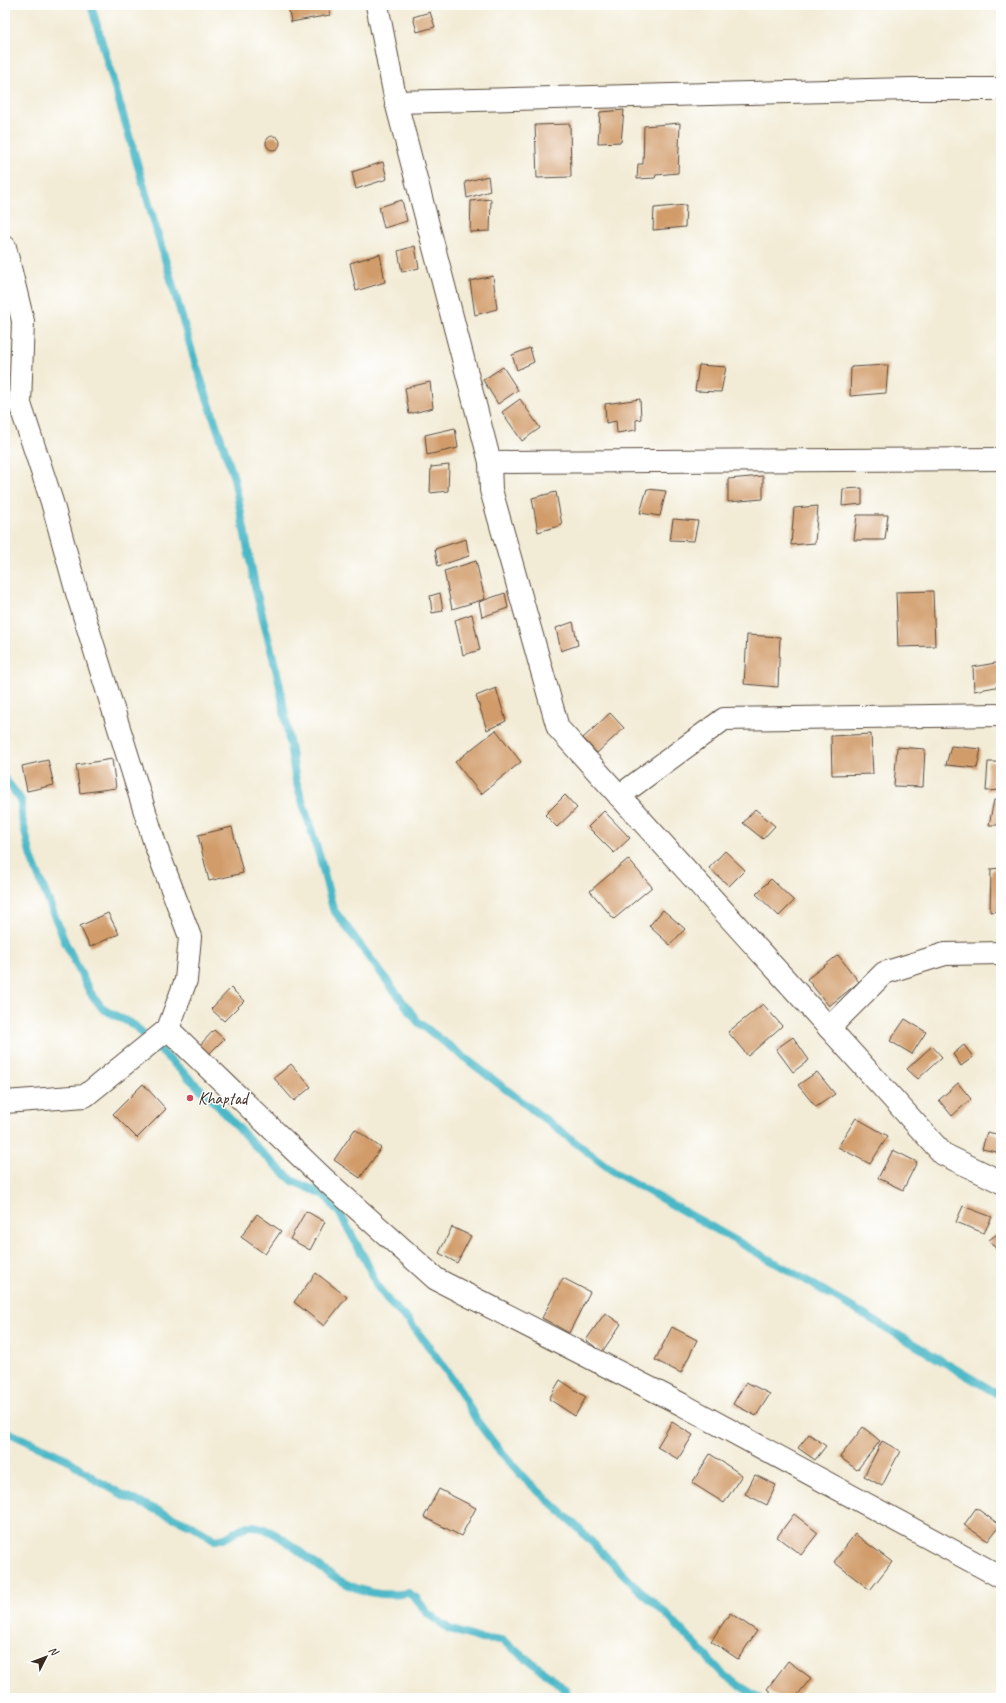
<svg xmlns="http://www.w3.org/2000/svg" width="1006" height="1703" font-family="Caveat,sans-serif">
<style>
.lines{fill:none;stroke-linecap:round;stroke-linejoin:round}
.stream{stroke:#4cb8c7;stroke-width:8}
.building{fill:#d19c6a}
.minor-casing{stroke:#564739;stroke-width:24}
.minor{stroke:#fff;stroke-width:22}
.poi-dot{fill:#d1495b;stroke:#fff;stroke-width:1.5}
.labels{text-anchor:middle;stroke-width:3;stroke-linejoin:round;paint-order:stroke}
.poi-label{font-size:17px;fill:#3b2a1e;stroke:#fff;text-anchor:start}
</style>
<rect width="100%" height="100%" fill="#fff"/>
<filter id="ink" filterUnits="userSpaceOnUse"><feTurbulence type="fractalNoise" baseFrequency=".025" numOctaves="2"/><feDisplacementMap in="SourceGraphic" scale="8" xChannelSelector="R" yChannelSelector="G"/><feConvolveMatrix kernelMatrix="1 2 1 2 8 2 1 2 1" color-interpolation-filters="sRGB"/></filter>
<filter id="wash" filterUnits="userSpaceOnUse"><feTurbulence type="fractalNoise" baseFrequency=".012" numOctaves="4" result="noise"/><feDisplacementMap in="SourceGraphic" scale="16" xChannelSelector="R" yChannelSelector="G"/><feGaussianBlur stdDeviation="0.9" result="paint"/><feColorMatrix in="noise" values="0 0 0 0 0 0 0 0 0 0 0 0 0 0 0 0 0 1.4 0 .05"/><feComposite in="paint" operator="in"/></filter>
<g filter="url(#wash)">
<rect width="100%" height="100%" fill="#f2ebd5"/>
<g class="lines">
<g class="stream">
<polyline points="91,5 195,362 234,478 256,591 279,681 296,781 320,858 333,909 418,1022 614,1172 804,1279 1001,1396"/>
<polyline points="5,779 21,800 21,814 31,857 65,942 90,992 103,1009 134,1025 219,1107 260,1151 293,1181 325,1195 340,1214 366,1261 377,1286 391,1304 408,1320 427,1344 458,1387 477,1421 500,1451 525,1479 575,1525 632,1583 665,1613 726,1677 759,1698"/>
<path d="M5 1431 67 1459 96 1480 125 1496 193 1526 215 1540C219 1539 223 1539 227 1537 236 1533 241 1525 254 1526 271 1529 286 1541 299 1551 332 1578 363 1601 408 1593L416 1598 428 1614 449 1629 481 1639 502 1640 552 1678 565 1690 568 1698"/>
</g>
</g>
<g id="blocks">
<g class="building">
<polygon points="288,5 329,5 330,15 291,22"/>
<polygon points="430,12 435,27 417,32 413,17"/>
<polygon points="624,110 621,142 598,143 600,112"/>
<polygon points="680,123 678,173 656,175 655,178 637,179 638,164 643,164 644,126"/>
<polygon points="570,124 571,177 537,178 535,125"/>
<circle cx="273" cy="143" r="7"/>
<polygon points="383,162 387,179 356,189 352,172"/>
<polygon points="488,176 490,191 467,198 465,182"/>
<polygon points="491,199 490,231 470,232 471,201"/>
<polygon points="402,200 407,221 384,228 379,207"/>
<polygon points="686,205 685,227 653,230 654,208"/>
<polygon points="415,246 419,268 402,272 398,251"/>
<polygon points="380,254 385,282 356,291 350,263"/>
<polygon points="493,276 497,309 475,315 470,281"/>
<polygon points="530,348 534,362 517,370 512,355"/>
<polygon points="699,365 726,367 721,392 695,391"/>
<polygon points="888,365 886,393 850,396 851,367"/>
<polygon points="503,367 518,390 498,404 483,380"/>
<polygon points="430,382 433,408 409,414 405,388"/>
<polygon points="520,399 540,428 522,441 502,412"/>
<polygon points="640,399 641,419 636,420 636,430 617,433 616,421 606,423 605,404"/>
<polygon points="455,428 458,448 427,455 425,435"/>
<polygon points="449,465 448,491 430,493 431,467"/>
<polygon points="763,476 763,499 728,502 728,479"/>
<polygon points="862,488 862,504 842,506 843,489"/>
<polygon points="647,489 666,491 660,516 640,513"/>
<polygon points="556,492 562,525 538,532 532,498"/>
<polygon points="818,506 815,543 791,545 794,508"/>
<polygon points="857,515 888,515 885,540 854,540"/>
<polygon points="673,519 698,521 694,541 670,540"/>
<polygon points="466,539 469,556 438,566 435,549"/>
<polygon points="476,561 485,599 452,609 444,571"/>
<polygon points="933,591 935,646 898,647 896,592"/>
<polygon points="440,593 443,611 432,613 430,596"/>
<polygon points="505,593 508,608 482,617 479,602"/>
<polygon points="472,614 480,650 463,655 455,620"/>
<polygon points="573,622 578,645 561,651 556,628"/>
<polygon points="747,635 780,637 778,687 744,684"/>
<polygon points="1001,662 1001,686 974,691 973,667"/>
<polygon points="496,688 506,721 487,730 476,696"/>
<polygon points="610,713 624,728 597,753 583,738"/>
<polygon points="496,730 521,762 481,794 455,762"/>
<polygon points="871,734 873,774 832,775 831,736"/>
<polygon points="951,746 981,749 977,768 946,765"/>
<polygon points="897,747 925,749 923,787 894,786"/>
<polygon points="112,759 116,788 80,793 76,765"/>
<polygon points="48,760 54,785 27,791 22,766"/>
<polygon points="988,762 1001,762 1001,790 986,791"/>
<polygon points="565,795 577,808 557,827 545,815"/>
<polygon points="994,800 1001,800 1001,825 989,825"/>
<polygon points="755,809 775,826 763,839 743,823"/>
<polygon points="604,811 630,838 614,853 588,827"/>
<polygon points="232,827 243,873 209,881 198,835"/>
<polygon points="725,851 745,870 729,886 709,868"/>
<polygon points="628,859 652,887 614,919 590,891"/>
<polygon points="1001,868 1001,911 990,912 991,869"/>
<polygon points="771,879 794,901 779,916 756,894"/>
<polygon points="663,910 685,929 670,945 649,926"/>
<polygon points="108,913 119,934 90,947 80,926"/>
<polygon points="838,955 859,982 829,1006 807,979"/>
<polygon points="231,988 244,1001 224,1021 211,1009"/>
<polygon points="763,1004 782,1026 748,1056 728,1032"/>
<polygon points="905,1019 926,1032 912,1054 890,1041"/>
<polygon points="214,1030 224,1039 208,1055 199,1046"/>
<polygon points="793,1037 809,1060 793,1072 776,1049"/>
<polygon points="964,1045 973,1057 961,1066 953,1054"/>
<polygon points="932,1046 942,1057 918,1079 907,1069"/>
<polygon points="291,1064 311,1087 294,1101 274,1078"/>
<polygon points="817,1072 835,1094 816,1107 798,1085"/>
<polygon points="958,1083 971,1099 952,1116 939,1100"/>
<polygon points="143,1084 166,1109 137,1138 113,1114"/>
<polygon points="856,1118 888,1136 870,1164 838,1147"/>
<polygon points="355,1129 381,1148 360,1178 334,1160"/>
<polygon points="987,1132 1001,1135 1001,1153 982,1149"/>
<polygon points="893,1150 917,1162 903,1190 878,1178"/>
<polygon points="963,1206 992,1217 984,1233 956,1222"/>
<polygon points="306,1211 325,1222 310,1250 290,1239"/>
<polygon points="257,1214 281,1231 265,1254 241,1237"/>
<polygon points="452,1227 471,1236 457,1263 439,1253"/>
<polygon points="1001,1231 1001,1255 989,1240"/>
<polygon points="316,1273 347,1297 324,1326 294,1302"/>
<polygon points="563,1278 590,1292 569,1333 542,1318"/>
<polygon points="605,1313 621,1324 602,1352 586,1340"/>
<polygon points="672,1327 697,1340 681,1373 655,1360"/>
<polygon points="560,1380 586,1397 575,1416 549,1399"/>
<polygon points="746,1382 770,1394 756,1416 733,1404"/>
<polygon points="672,1422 693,1435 678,1459 657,1447"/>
<polygon points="863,1427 880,1441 857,1470 840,1457"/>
<polygon points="809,1434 826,1446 815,1460 798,1448"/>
<polygon points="882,1441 900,1451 882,1486 864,1476"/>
<polygon points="710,1454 742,1475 724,1503 692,1483"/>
<polygon points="755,1475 776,1485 767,1505 745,1494"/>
<polygon points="439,1489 476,1508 461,1536 424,1517"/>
<polygon points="976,1508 1000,1525 988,1541 964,1525"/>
<polygon points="794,1514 818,1533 801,1555 777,1537"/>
<polygon points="855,1534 892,1562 870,1590 834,1562"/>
<polygon points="730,1613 757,1631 738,1659 711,1641"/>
<polygon points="788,1661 811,1678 795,1698 778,1698 767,1689"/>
</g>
</g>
</g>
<g filter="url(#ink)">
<use href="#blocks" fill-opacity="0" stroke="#564739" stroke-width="1"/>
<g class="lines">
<g class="minor-casing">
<g id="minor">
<polyline points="377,5 396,102 490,462 491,490 558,728 943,1154 1001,1182"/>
<polyline points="396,102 910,89 1001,89"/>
<polyline points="5,247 23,321 20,404 52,502 77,593 155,844 190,937 186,980 168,1029"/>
<polyline points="490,462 1001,459"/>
<polyline points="619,796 724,719 1001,715"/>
<polyline points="829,1028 884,973 945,954 1001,953"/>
<polyline points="5,1102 85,1096 168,1029 323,1178 436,1279 683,1405 1001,1577"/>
</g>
</g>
<use href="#minor" class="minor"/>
</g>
</g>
<circle class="poi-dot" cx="190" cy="1098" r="4"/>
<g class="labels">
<g class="poi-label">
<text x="198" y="1104">Khaptad</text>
</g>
</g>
<rect width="1006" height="1703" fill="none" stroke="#fff" stroke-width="20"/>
<g transform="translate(46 1657) rotate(48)" stroke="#ffffff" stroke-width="3" paint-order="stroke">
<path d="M0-3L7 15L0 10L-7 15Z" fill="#3b2a1e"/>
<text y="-6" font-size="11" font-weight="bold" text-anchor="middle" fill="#3b2a1e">N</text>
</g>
</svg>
